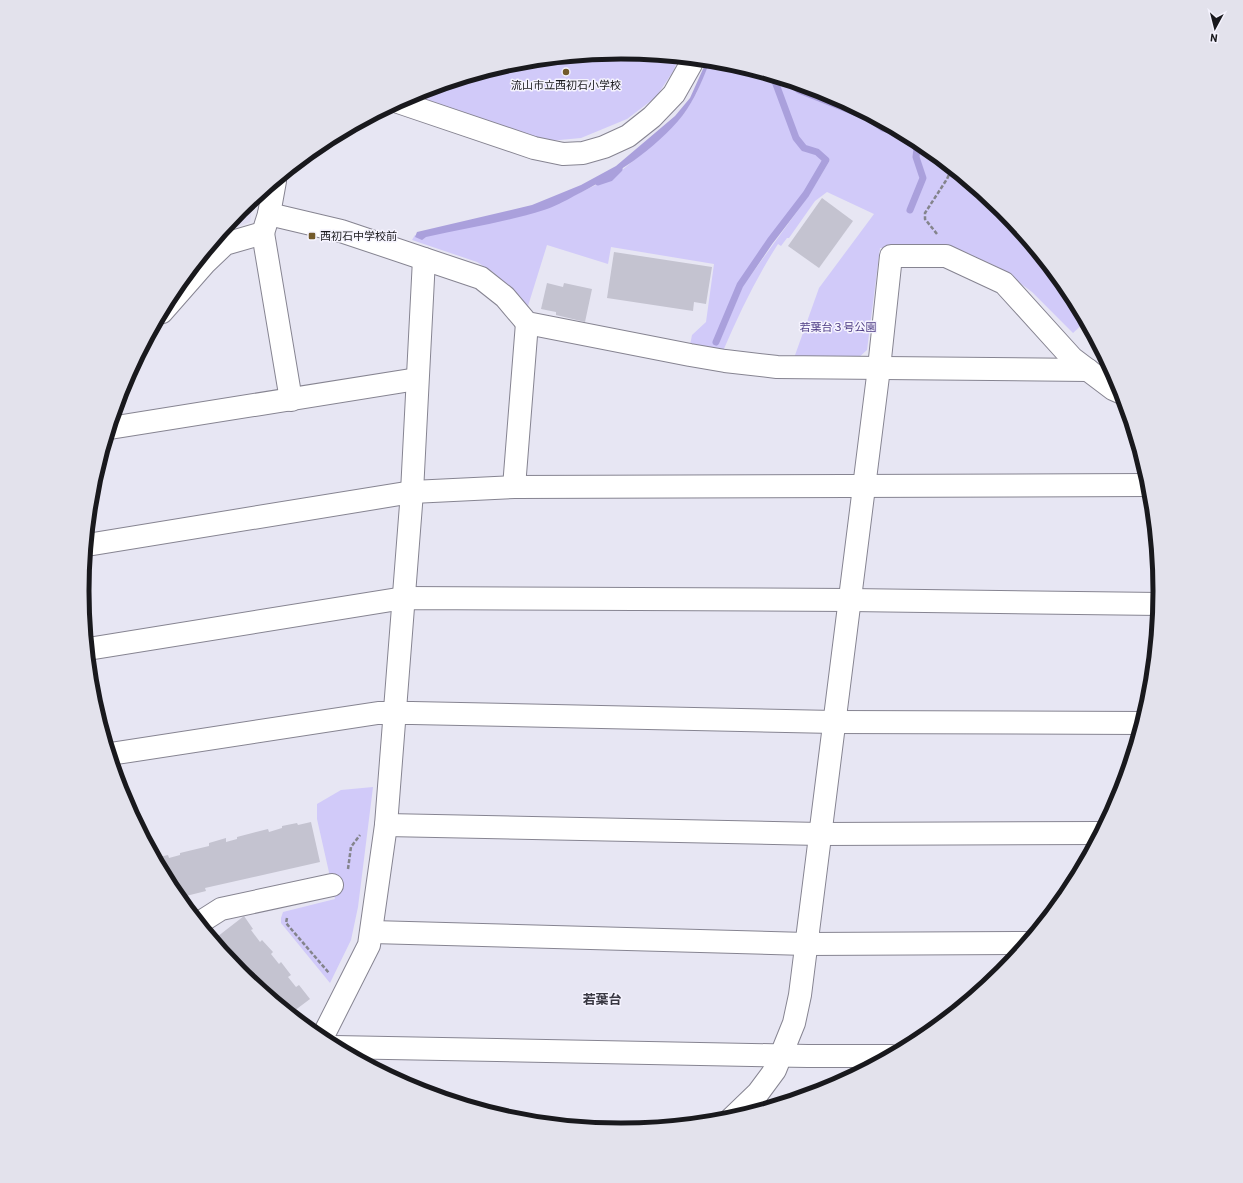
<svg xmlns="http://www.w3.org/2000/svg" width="1243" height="1183" font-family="Barlow,'Noto Sans JP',sans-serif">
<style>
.built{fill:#e0ddf2}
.green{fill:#d1caf9;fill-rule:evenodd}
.water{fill:#aaa0dc}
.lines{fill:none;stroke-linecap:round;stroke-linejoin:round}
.stream{stroke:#aaa0dc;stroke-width:7}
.building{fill:#c4c3d0}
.minor-casing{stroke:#868491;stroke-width:24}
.path{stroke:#84848c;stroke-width:2.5;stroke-dasharray:4 2;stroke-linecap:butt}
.minor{stroke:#fff;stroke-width:22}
.poi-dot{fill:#735a2b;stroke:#f5f3fe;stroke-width:1.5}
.labels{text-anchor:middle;stroke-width:3;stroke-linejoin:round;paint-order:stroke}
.poi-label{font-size:11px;fill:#19191d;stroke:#f5f3fe}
.park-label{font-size:11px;fill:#4e3d85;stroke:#f5f3fe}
.quarter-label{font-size:13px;font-weight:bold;fill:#383741;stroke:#f5f3fe}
.rim{fill:none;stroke:#19191d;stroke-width:5}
</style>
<rect width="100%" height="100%" fill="#e7e6f3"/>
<polygon class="built" points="254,198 250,222 225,232 214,242 240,210"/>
<g class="green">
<polygon points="622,52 678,58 674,70 656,97 627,119 581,138 549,141 408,97 415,93 516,62 565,58 620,55"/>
<path d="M710 61 727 62 828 93 921 143 1003 210 1070 292 1086 321 1073 333 1032 292 1000 268 953 247 880 248 867 350 857 359 794 358 819 288 874 214 827 192 815 201 789 238H787L781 246 778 244C756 278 739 314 723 351L690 345 692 335 706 322 714 264 611 247 608 264 547 245 528 306 493 272 477 262 412 240 415 235 422 238 426 234 504 220 545 209 596 185 621 171 664 135 683 115 696 94ZM798 139 805 147 817 149 830 160 809 195 743 286 719 343 715 341 739 284 804 192 824 161C818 149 801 153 798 139Z"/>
<polygon points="373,787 358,907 351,940 330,983 281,923 281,918 283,912 335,899 317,819 317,804 341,790"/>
</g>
<path class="water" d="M707 60 710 61C703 79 695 99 683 115 655 150 614 176 574 196 565 201 554 207 544 210 506 222 465 228 426 237L422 240 415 237 417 232 532 205 581 185 616 166 675 116 690 98Z"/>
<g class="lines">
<g class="stream">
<polyline points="786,80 799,90 867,117 883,128 902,133"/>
<polyline points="598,182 610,178 619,169"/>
<polyline points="910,210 923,178 916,157 918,141"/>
<polyline points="716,342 740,285 770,241 806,194 826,160 817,152 804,148 796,138 773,76"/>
</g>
</g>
<g class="building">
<polygon points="822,198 853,221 819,268 788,246"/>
<polygon points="614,252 712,267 706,304 694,302 693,311 607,298"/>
<polygon points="547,283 563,287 564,283 592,289 585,322 556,315 556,312 541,309"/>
<polygon points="311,822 320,862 205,888 206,891 178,898 173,891 155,858 168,855 169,858 180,855 180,853 209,846 209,843 226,838 226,842 237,839 237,837 268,829 269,832 282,828 282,826 297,823 298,825"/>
<polygon points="244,916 253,929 251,930 260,942 262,940 273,952 271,954 279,964 281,962 291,975 288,977 296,987 299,985 310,999 290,1014 240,973 213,940"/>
</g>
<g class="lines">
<g class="minor-casing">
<g id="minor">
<polyline points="398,102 534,148 563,154 583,153 604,147 628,136 652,117 674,94 691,64 692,59"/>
<polyline points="269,214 341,231 481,278 505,297 527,323 690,355 725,361 777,367 1088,370"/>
<polyline points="263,233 291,400"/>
<polyline points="162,312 205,263 225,244 263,233 269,214 275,181"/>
<polyline points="110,428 417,379"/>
<polyline points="514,487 527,323"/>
<polyline points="87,545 412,492 514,487 1150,485"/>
<polyline points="88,649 404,598 850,600 1160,604"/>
<polyline points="110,754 378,713 412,713 834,722 1143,723"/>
<polyline points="386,825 820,834 1101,833"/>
<polyline points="199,923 221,909 332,885"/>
<polyline points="372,932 806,944 1027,943"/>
<polyline points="321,1040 369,945 386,825 412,492 424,259"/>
<polyline points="334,1047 808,1056 891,1056"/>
<polyline points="731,1119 758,1093 775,1070 794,1023 800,995 879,368 891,256 946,256 1004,283 1072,358 1113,389 1122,393"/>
</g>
</g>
<g class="path">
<polyline points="937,234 925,219 925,213 947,179 952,168"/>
<polyline points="348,869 351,847 360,835"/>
<polyline points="287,918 286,923 329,973"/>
</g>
<use href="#minor" class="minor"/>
</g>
<g class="poi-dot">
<circle cx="566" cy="72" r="4"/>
<rect x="308" y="232" width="8" height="8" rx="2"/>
</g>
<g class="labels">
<g class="poi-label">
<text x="566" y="89">流山市立西初石小学校</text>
<text x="320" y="240" text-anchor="start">西初石中学校前</text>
</g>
<g class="park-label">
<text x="838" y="331">若葉台３号公園</text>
</g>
<g class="quarter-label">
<text x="602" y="1004">若葉台</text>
</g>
</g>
<path d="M0 0H1243V1183H0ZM89 591a532 532 0 1 1 1064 0a532 532 0 1 1-1064 0Z" fill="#e3e2ec" fill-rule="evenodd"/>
<path class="rim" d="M89 591a532 532 0 1 1 1064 0a532 532 0 1 1-1064 0Z"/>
<g transform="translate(1215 28) rotate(187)" stroke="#f5f3fe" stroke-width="3" paint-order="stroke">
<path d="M0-3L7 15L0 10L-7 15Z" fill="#19191d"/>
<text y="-6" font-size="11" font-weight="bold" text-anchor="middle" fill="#19191d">N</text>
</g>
</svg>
